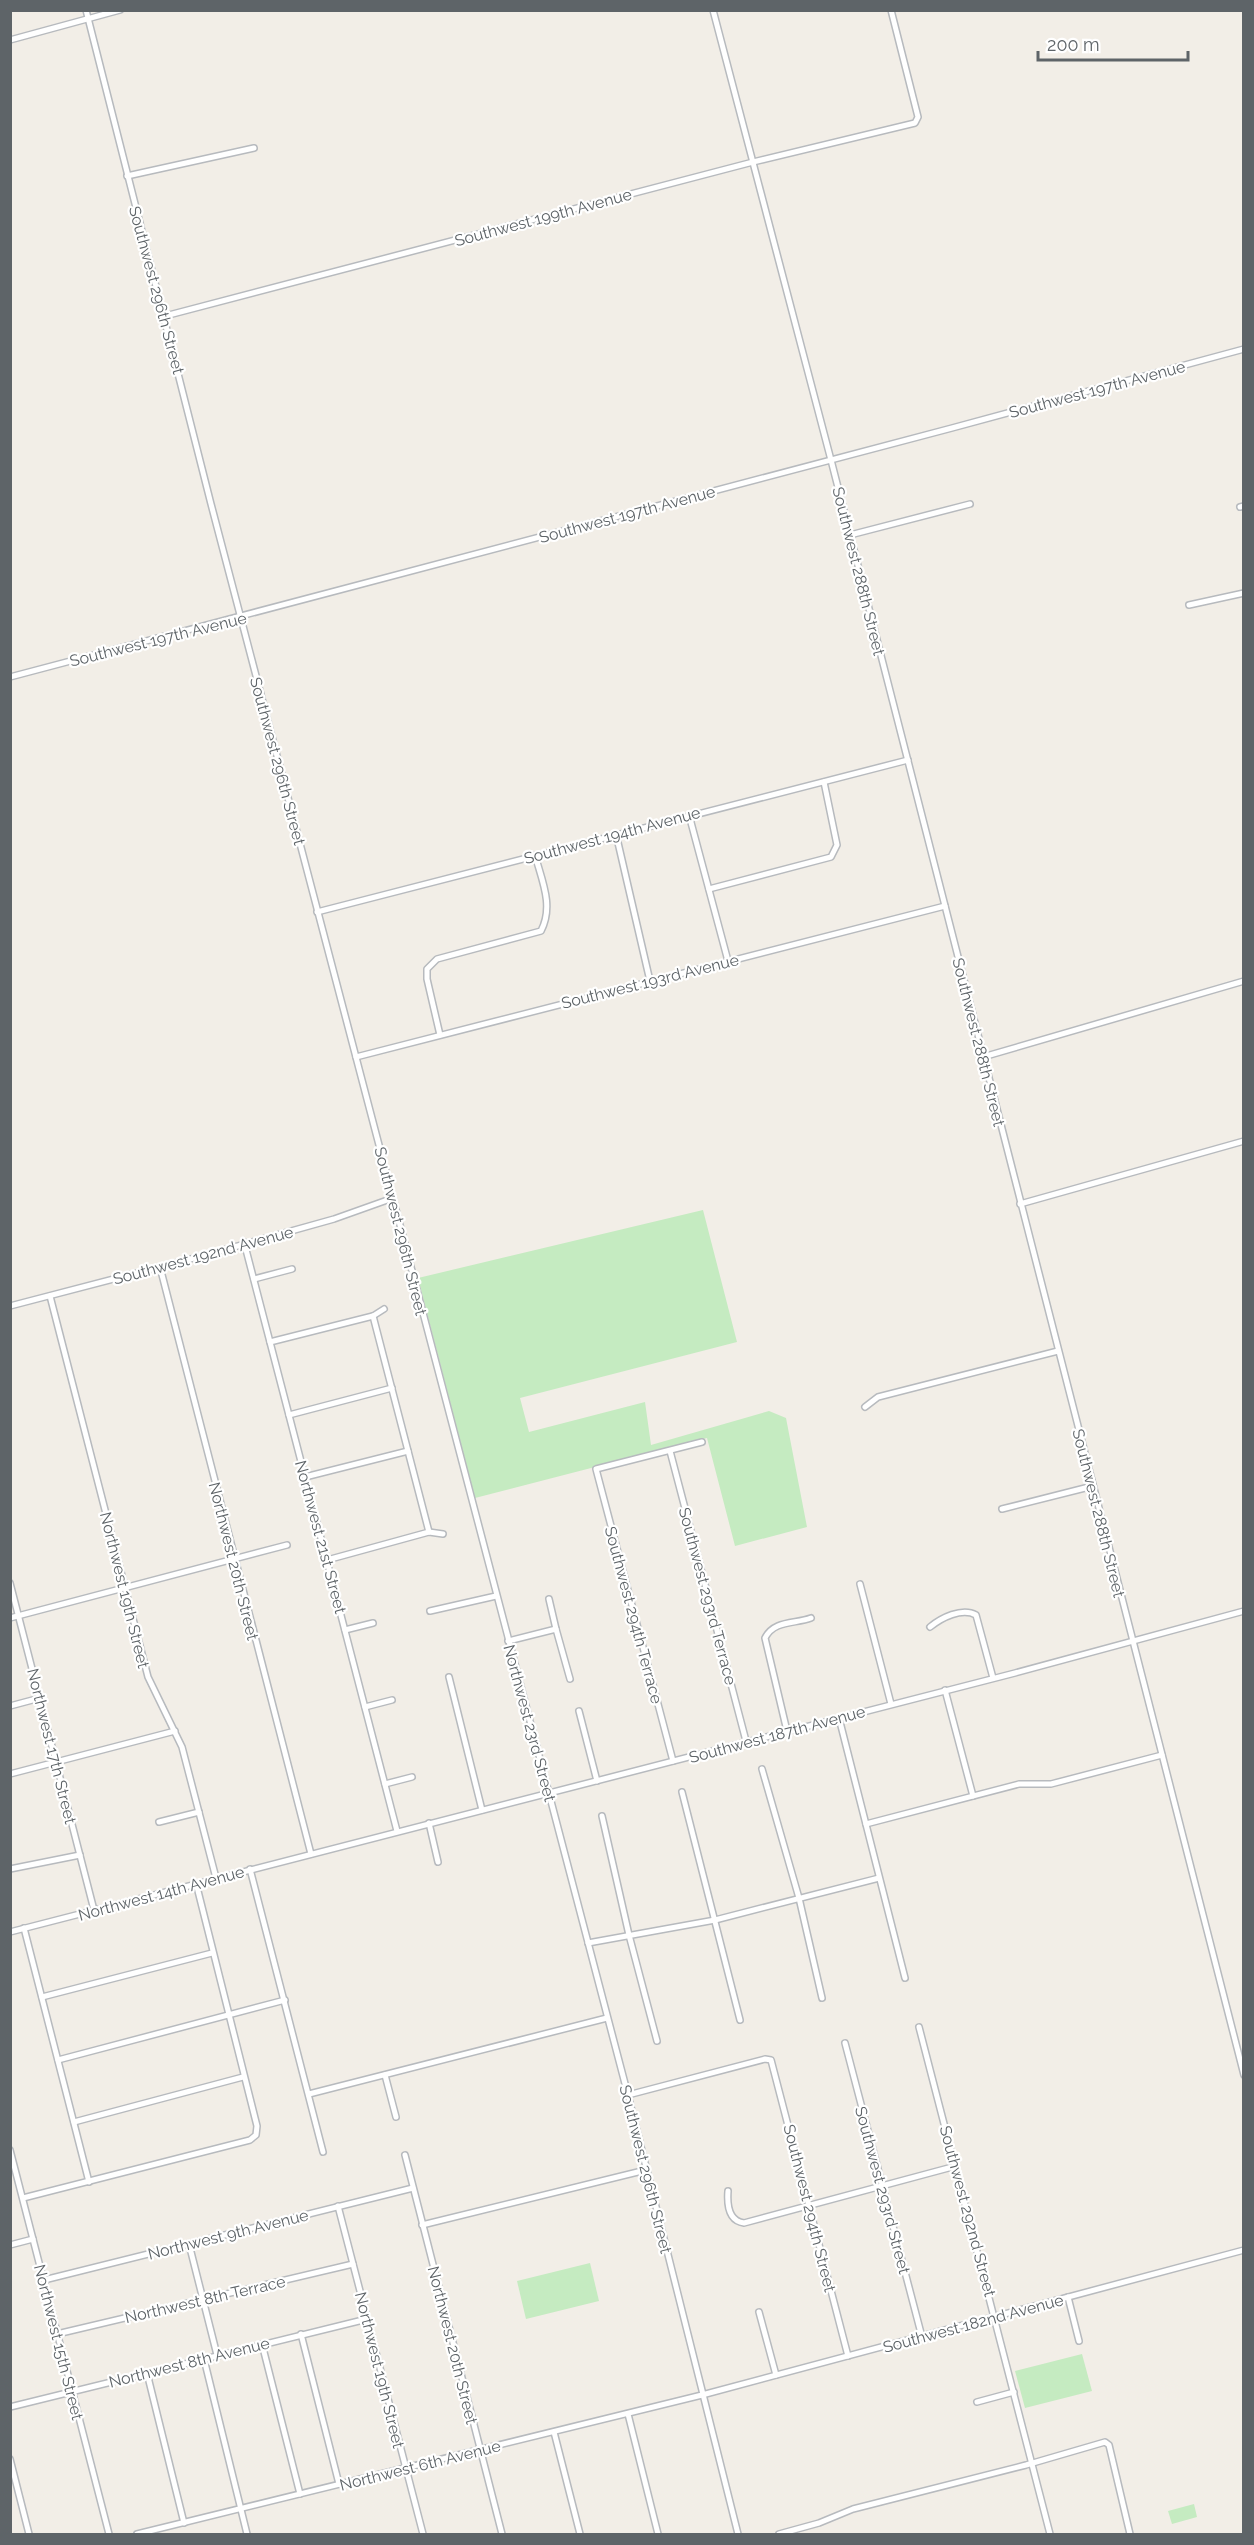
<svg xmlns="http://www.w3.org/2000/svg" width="1254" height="2545" font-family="Raleway,sans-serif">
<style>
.green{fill:#c5ebc1}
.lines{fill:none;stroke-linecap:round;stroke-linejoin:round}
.minor-casing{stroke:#b7babe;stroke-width:8}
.minor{stroke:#fff;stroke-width:5}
.labels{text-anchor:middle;stroke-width:4.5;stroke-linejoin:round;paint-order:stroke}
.street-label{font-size:16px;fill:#5e6468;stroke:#fff}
</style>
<rect width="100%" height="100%" fill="#f2eee7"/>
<g class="green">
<polygon points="703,1210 737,1342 520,1398 529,1432 645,1402 651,1445 769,1411 786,1418 807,1527 735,1546 707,1438 475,1498 418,1278"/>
<polygon points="590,2263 599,2301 526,2319 517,2281"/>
<polygon points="1082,2354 1092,2391 1025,2408 1015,2371"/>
<polygon points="1194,2504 1197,2517 1172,2524 1168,2511"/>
</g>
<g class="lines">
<g class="minor-casing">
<g id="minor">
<polyline points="86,10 211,504 628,2095 738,2534"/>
<polyline points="713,10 831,460 1244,2075"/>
<polyline points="10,40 120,10"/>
<polyline points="127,176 254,148"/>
<polyline points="165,316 753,162 915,123 918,117 891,10"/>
<polyline points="1240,507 1244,506"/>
<polyline points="850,535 970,504"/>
<polyline points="1189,605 1244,593"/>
<polyline points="10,677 952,428 1244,349"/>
<polyline points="689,815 728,961"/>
<polyline points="616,834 650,981"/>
<polyline points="709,889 831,857 837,845 824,782"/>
<polyline points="317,912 908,760"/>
<path d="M440 1035 427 979V969L437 959 541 931C554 906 542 881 535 855"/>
<polyline points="356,1057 945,906"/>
<polyline points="983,1057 1244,981"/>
<polyline points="1020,1204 1244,1141"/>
<polyline points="244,1242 397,1831"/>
<polyline points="160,1267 311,1854"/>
<polyline points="254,1279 292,1269"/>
<polyline points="50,1296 148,1677 182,1747 216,1878"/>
<polyline points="10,1306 198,1257 334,1219 393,1198"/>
<polyline points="373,1316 429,1532"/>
<polyline points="270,1342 373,1316 384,1309"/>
<polyline points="865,1407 878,1397 1058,1351"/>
<polyline points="289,1415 392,1388"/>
<polyline points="670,1451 746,1741"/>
<polyline points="305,1477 408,1451"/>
<polyline points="1002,1509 1093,1486"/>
<polyline points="327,1560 429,1532 443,1534"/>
<polyline points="10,1583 94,1910"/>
<polyline points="860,1584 891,1704"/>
<polyline points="549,1599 556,1629"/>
<polyline points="430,1611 496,1596"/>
<polyline points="10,1618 287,1545"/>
<path d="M930 1627C941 1618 962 1607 976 1615L993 1678"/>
<polyline points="345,1630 373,1623"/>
<polyline points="508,1641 556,1629 570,1679"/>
<polyline points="449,1677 482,1810"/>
<polyline points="945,1690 973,1796"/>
<polyline points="10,1706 40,1698"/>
<polyline points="365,1707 392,1700"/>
<polyline points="579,1711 597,1781"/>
<polyline points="839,1718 905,1978"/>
<path d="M787 1731 765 1638C774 1620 795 1624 811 1618"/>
<polyline points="673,1761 596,1469 702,1442"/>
<polyline points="762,1769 799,1898 822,1998"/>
<polyline points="10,1774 175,1731"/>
<polyline points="385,1784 412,1777"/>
<polyline points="682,1792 740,2020"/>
<polyline points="602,1816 629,1935 657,2041"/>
<polyline points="159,1822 199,1812"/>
<polyline points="429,1823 438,1862"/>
<polyline points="866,1824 1019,1784 1051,1784 1162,1755"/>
<polyline points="10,1869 80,1855"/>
<polyline points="250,1869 323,2152"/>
<polyline points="24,1928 89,2182"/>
<polyline points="10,1932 1015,1673 1244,1611"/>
<polyline points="588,1943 715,1920 879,1878"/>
<polyline points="42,1997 212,1953"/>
<polyline points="919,2027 1050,2534"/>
<polyline points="845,2043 922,2337"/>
<polyline points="58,2060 285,2000"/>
<polyline points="385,2075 396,2117"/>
<polyline points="309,2094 607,2018"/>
<polyline points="628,2095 765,2059 771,2060 848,2356"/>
<polyline points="74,2122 243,2077"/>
<polyline points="10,2150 109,2534"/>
<polyline points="405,2155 502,2534"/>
<path d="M728 2191C727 2204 728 2221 744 2223L956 2166"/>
<polyline points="23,2198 250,2140 256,2135 257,2126 196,1883"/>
<polyline points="338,2206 423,2534"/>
<polyline points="422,2225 646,2170"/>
<polyline points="189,2244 217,2355"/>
<polyline points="10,2245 33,2239"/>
<polyline points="44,2280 413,2188"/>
<polyline points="1068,2297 1079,2341"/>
<polyline points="759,2312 776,2375"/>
<polyline points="57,2334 353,2264"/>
<polyline points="301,2334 339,2484"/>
<polyline points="262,2344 300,2494"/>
<polyline points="204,2359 247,2534"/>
<polyline points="147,2373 184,2523"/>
<polyline points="977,2402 1014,2392"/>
<polyline points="10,2407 367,2319"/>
<polyline points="628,2414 658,2534"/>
<polyline points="554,2432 580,2534"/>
<polyline points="10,2459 29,2534"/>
<polyline points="137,2534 702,2395 1244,2250"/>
<polyline points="779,2534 819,2523 853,2509 1026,2465 1105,2442 1109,2445 1130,2534"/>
</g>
</g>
<use href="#minor" class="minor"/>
</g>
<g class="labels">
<g class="street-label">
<text transform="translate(543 217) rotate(-15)" y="6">Southwest 199th Avenue</text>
<text transform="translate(157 290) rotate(75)" y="6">Southwest 296th Street</text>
<text transform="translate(1097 389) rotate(-15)" y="6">Southwest 197th Avenue</text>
<text transform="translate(627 514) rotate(-15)" y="6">Southwest 197th Avenue</text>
<text transform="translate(859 571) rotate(76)" y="6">Southwest 288th Street</text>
<text transform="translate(158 639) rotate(-14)" y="6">Southwest 197th Avenue</text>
<text transform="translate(278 761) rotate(75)" y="6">Southwest 296th Street</text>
<text transform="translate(612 835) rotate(-15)" y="6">Southwest 194th Avenue</text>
<text transform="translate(650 981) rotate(-14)" y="6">Southwest 193rd Avenue</text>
<text transform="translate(979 1042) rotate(76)" y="6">Southwest 288th Street</text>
<text transform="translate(401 1231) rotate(76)" y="6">Southwest 296th Street</text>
<text transform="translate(203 1255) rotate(-15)" y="6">Southwest 192nd Avenue</text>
<text transform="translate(1099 1513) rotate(76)" y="6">Southwest 288th Street</text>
<text transform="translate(321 1537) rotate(75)" y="6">Northwest 21st Street</text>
<text transform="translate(234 1561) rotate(76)" y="6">Northwest 20th Street</text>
<text transform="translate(125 1590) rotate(76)" y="6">Northwest 19th Street</text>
<text transform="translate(708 1596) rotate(75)" y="6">Southwest 293rd Terrace</text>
<text transform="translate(634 1615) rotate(75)" y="6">Southwest 294th Terrace</text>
<text transform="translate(530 1723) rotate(75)" y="6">Northwest 23rd Street</text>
<text transform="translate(777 1734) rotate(-15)" y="6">Southwest 187th Avenue</text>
<text transform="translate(52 1746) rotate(76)" y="6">Northwest 17th Street</text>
<text transform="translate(161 1893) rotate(-15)" y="6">Northwest 14th Avenue</text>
<text transform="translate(646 2169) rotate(76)" y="6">Southwest 296th Street</text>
<text transform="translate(883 2190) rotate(75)" y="6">Southwest 293rd Street</text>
<text transform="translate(810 2208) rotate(76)" y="6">Southwest 294th Street</text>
<text transform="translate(968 2211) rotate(75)" y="6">Southwest 292nd Street</text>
<text transform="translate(228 2234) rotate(-14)" y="6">Northwest 9th Avenue</text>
<text transform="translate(205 2299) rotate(-13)" y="6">Northwest 8th Terrace</text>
<text transform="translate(973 2323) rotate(-15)" y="6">Southwest 182nd Avenue</text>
<text transform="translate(59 2342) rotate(76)" y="6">Northwest 15th Street</text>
<text transform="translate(453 2345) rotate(76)" y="6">Northwest 20th Street</text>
<text transform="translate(189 2362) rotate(-14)" y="6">Northwest 8th Avenue</text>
<text transform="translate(380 2370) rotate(76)" y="6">Northwest 19th Street</text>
<text transform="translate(420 2465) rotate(-14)" y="6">Northwest 6th Avenue</text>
</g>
</g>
<rect width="1254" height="2545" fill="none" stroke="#5e6468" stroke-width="24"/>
<path d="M1038 51v9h150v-9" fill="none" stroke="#5e6468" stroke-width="3"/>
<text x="1047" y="51" font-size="18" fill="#5e6468" stroke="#ffffff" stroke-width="4.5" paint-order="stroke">200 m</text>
</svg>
